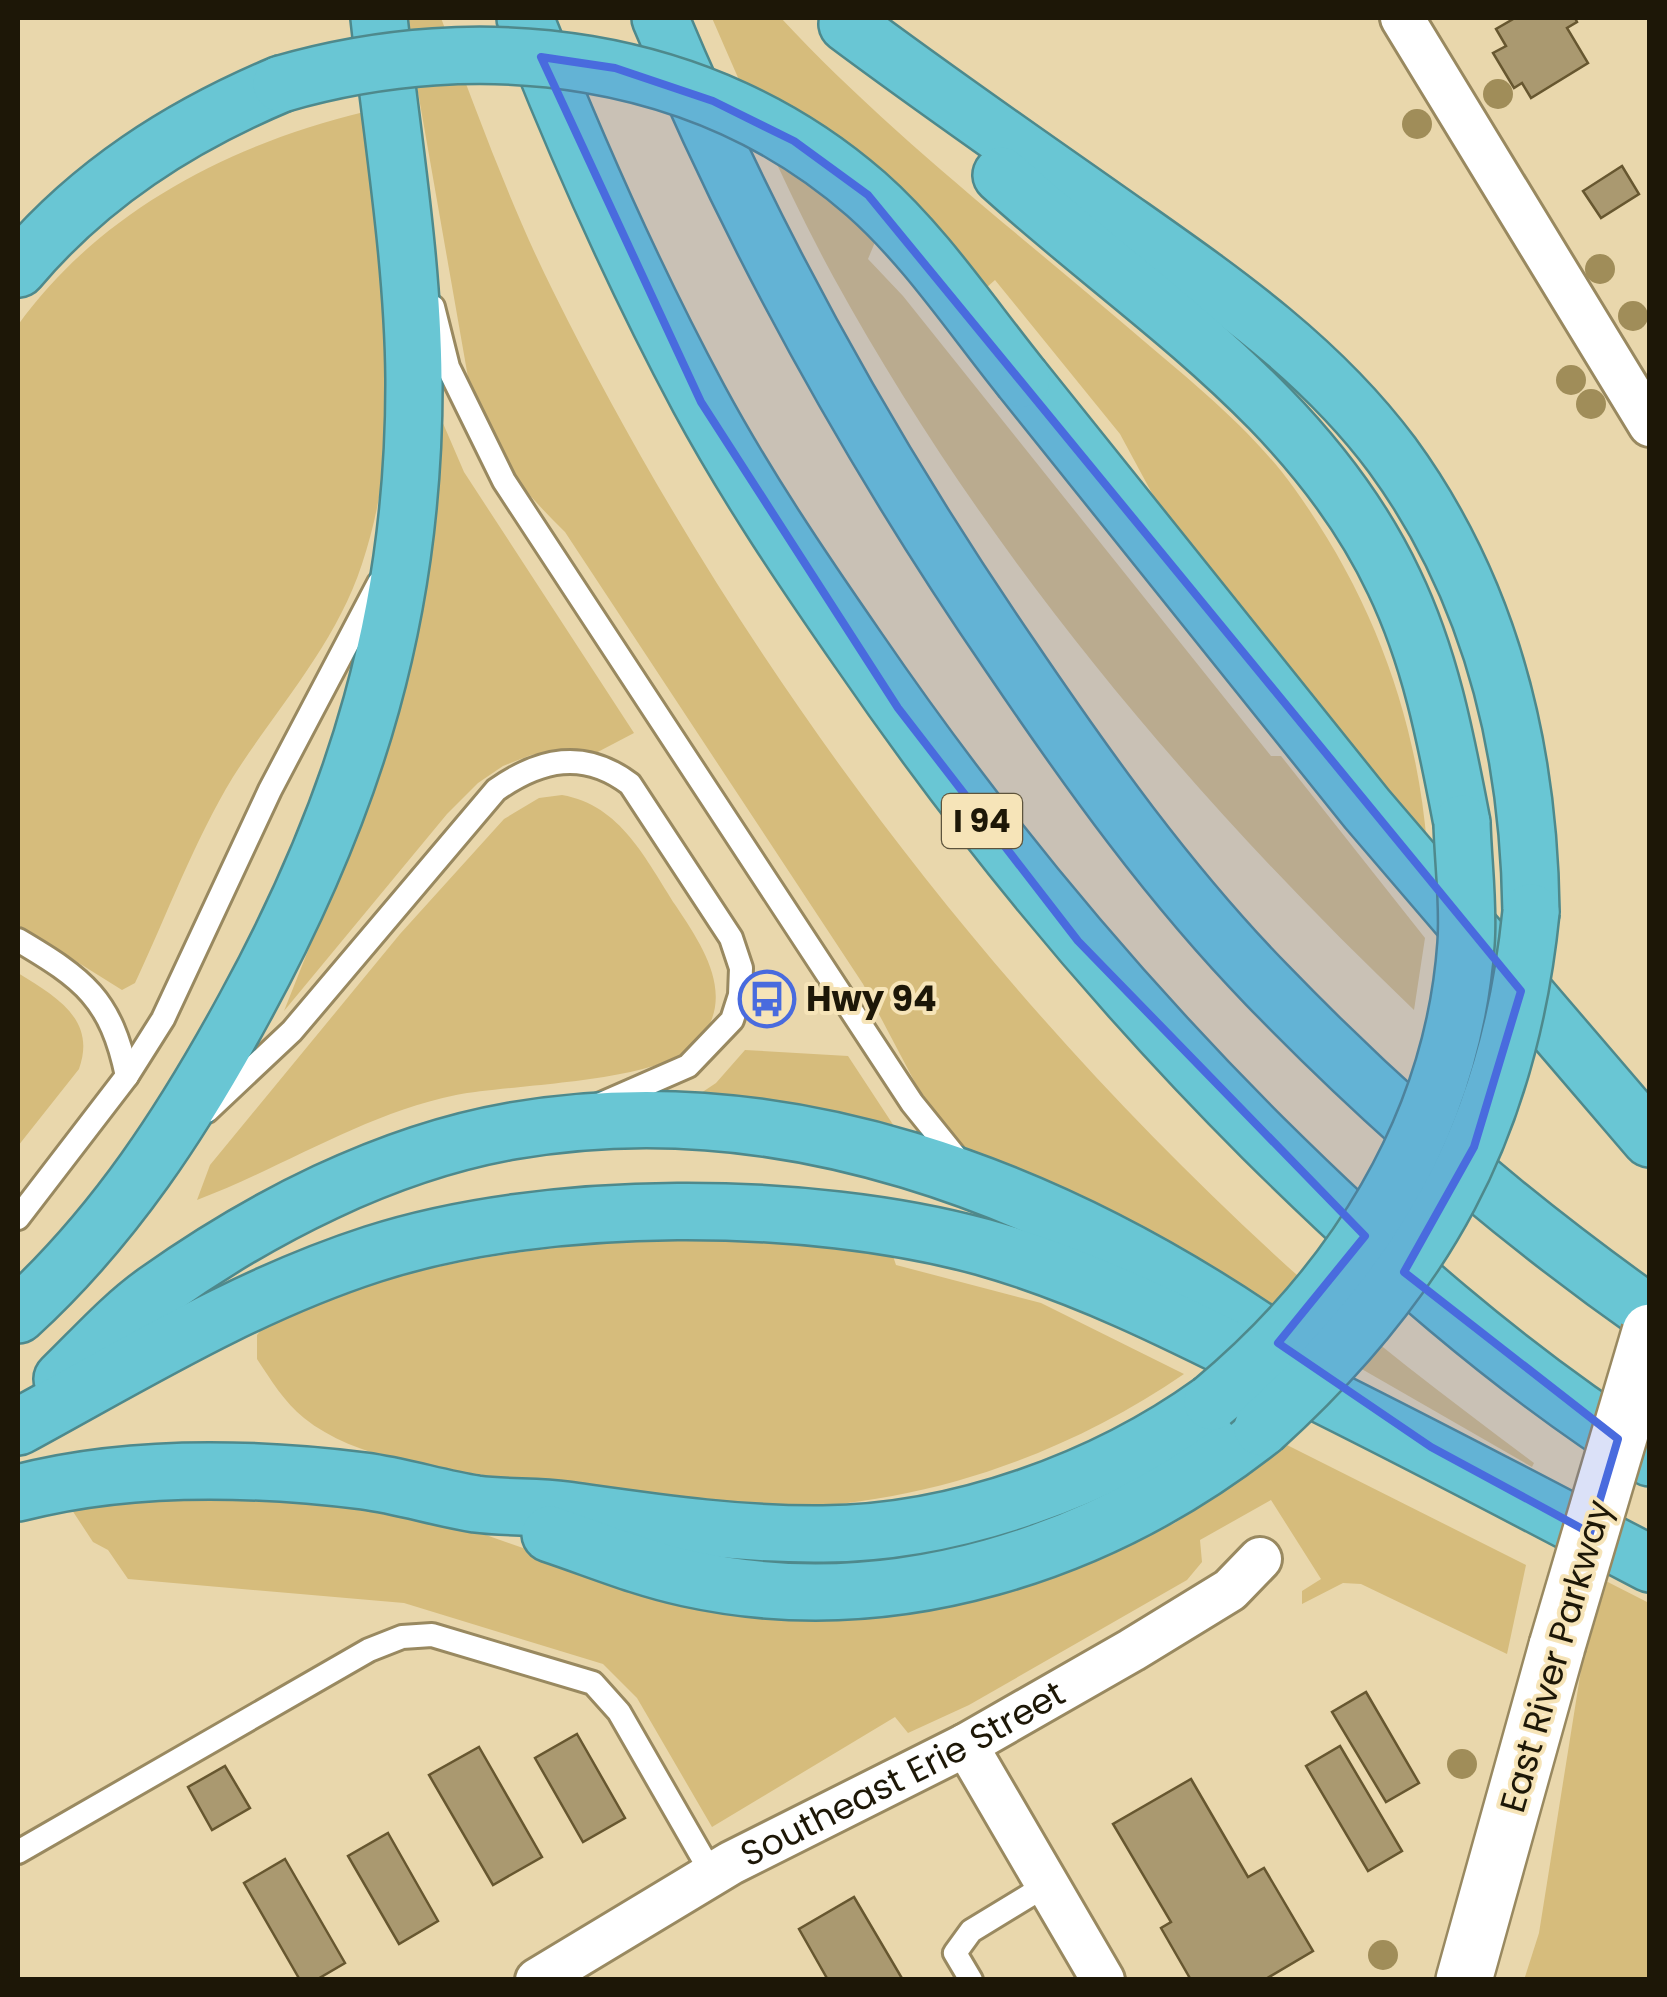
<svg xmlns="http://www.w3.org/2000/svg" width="1667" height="1997" font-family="Poppins,sans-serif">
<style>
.green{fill:#d6bc7c}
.building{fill:#aa9970;stroke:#675730;stroke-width:2.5}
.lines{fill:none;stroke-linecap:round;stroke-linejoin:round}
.service-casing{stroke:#998960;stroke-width:28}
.minor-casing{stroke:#998960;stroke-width:48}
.tertiary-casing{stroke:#998960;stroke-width:60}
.motorway-casing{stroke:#4e898c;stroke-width:60}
.service{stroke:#fff;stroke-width:22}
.minor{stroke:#fff;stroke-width:42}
.tertiary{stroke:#fff;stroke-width:55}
.motorway{stroke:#69c6d4;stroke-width:55}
.tertiary-bridge-casing{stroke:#998960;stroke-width:60;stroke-linecap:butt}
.motorway-bridge-casing{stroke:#4e898c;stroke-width:60;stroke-linecap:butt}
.tertiary-bridge{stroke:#fff;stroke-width:55}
.motorway-bridge{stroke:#69c6d4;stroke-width:55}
.tree{fill:#a08d59}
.marked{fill:#496bde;fill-opacity:0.2;stroke:#496bde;stroke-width:8;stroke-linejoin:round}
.labels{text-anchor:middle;stroke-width:8;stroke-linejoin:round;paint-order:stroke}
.shield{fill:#f6e4b8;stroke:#5e543c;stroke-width:2.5}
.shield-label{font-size:32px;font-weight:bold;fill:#1d1707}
.poi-label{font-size:35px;font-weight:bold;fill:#1d1707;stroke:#f6e4b8;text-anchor:start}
.street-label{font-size:35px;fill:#1d1707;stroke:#f6e4b8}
</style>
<rect width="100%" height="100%" fill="#e9d7ac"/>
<g class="green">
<path d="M405 18H441C476 109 509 203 553 291 736 659 984 990 1288 1267 1366 1337 1450 1400 1534 1463L1532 1467 1162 1254 990 1169 953 1143 929 1109 863 984 565 532C516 484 489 449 469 383Z"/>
<path d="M712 18H781C887 132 1013 229 1131 330 1188 379 1250 427 1294 488 1371 595 1416 713 1427 845L1154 497 1120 434 995 280 986 288 897 189 868 259 903 296 1271 756H1281L1425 938 1414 1010C1187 793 986 554 834 278 788 194 750 105 712 18Z"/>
<path d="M364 112C382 261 411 417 362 564 335 646 278 706 233 777 194 841 167 915 135 983L122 990 18 925V325C100 211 231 144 364 112Z"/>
<polygon points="436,407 464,472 634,733 592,755 561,750 531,755 503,766 478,783 447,814 284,1011 340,870"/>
<path d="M562 795C621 805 646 860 676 906 703 947 738 997 697 1043 661 1083 512 1084 456 1095 364 1114 284 1167 197 1200L210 1165 400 934 504 819 539 798Z"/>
<path d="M18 973C55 996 97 1019 79 1069L18 1146Z"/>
<polygon points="745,1050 848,1056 913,1155 689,1101 716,1083"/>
<path d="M706 1238 829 1246 893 1256 896 1265 1041 1303 1184 1374C1051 1465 894 1514 733 1508 668 1505 601 1491 537 1482 465 1472 362 1465 304 1418 284 1402 271 1380 257 1359V1335L269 1321C393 1262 570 1240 706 1238Z"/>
<polygon points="1287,1445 1526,1565 1507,1654 1361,1584 1343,1583 1302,1604 1302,1591 1321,1579 1271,1500 1200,1540 1202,1562 1187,1580 969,1705 908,1733 895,1717 712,1827 637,1698 603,1664 404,1603 128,1579 108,1550 93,1542 70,1507 152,1495 323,1500 452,1523 614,1580 924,1607 1014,1591 1101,1559 1175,1523"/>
<polygon points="1596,1576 1649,1603 1649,1979 1524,1980 1539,1933"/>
</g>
<g class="building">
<polygon points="1515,18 1575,18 1577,22 1567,28 1588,63 1531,98 1522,83 1514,88 1493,53 1506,46 1496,29"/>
<polygon points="1622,166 1639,194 1601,218 1583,191"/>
<polygon points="1366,1692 1419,1783 1386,1802 1332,1712"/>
<polygon points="577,1734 625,1818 583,1842 535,1758"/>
<polygon points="1340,1746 1402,1851 1368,1871 1306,1766"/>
<polygon points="479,1747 542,1857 493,1885 429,1775"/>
<polygon points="225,1766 250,1808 212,1830 188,1787"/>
<polygon points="1191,1779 1248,1877 1264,1868 1313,1951 1264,1980 1191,1980 1161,1928 1171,1922 1113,1824"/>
<polygon points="388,1833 438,1921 399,1944 348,1856"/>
<polygon points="285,1859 345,1963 316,1980 300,1980 244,1883"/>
<polygon points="854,1897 903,1980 828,1980 799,1929"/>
</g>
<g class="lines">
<g class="service-casing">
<g id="service">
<polyline points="433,307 448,367 504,481 912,1103 962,1165"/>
<path d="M18 940C84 979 111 999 127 1076"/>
<path d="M207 1111 292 1031 496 790C540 759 584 749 630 784L731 938 741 968 740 995 732 1020 688 1066 601 1104"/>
<polyline points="18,1218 127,1076 163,1019 270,790 379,583"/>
<polyline points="18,1852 369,1650 402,1637 432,1635 593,1683 619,1712 712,1874"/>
<polyline points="971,1980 955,1953 971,1931 1048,1884"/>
</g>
</g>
<g class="minor-casing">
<g id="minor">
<polyline points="1402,18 1650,425"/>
<polyline points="966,1745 1103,1980"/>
<path id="s1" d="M537 1980 731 1863 966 1745 1132 1650 1230 1590 1260 1559"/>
</g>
</g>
<g class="tertiary-casing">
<polyline id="tertiary" points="1464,1980 1557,1646"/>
</g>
<g class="motorway-casing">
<g id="motorway">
<path d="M525 18C576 147 633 276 699 399 746 486 802 569 859 651 979 826 1113 988 1263 1138 1382 1256 1508 1368 1650 1458"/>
<path d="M660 18C754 243 873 456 1011 657 1089 772 1169 884 1266 984 1383 1105 1512 1217 1650 1314"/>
<path d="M847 24C934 89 1023 151 1112 213 1214 285 1317 354 1392 455 1490 589 1529 748 1531 912"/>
<path d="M1001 175C1141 302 1310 404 1394 582 1431 659 1446 740 1462 823"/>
<path d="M18 269C90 184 179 127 281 84"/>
<polyline points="1022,379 1367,809 1650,1139"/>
<path d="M18 1315C115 1226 183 1121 245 1007 356 804 415 611 414 379 413 259 392 137 379 18"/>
<path d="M62 1379C92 1350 122 1316 156 1292 260 1218 386 1153 512 1131 781 1084 1049 1187 1267 1336"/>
<path d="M18 1427C134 1364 246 1295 373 1254 547 1198 807 1199 983 1247 1082 1275 1174 1321 1266 1367 1396 1430 1522 1497 1650 1564"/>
<path d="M18 1493C129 1464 250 1467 364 1481 402 1486 438 1498 476 1504 506 1508 536 1506 566 1510 652 1522 736 1535 823 1534 957 1533 1104 1480 1212 1402"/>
<path d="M550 1534C595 1549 640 1568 687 1578 892 1623 1102 1554 1262 1428"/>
</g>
</g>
<use href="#service" class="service"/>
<use href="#minor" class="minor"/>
<use href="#tertiary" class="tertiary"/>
<use href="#motorway" class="motorway"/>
<g class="tertiary-bridge-casing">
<polyline id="tertiary-bridge" points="1557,1646 1650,1332"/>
</g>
<g class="motorway-bridge-casing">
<g id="motorway-bridge">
<path d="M281 84C481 26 705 53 866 194 925 246 972 317 1022 379"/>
<path d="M1212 1402C1351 1286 1453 1128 1466 944 1469 904 1463 862 1462 823"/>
<path d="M1262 1428C1424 1281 1509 1130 1531 912"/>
</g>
</g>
<use href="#tertiary-bridge" class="tertiary-bridge"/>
<use href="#motorway-bridge" class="motorway-bridge"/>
</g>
<g class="tree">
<circle cx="1498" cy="94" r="15"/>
<circle cx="1417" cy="124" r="15"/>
<circle cx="1600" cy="269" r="15"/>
<circle cx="1633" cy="316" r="15"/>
<circle cx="1571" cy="380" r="15"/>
<circle cx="1591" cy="404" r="15"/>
<circle cx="1462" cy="1764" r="15"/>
<circle cx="1383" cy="1955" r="15"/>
</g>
<path class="marked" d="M541 57 615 68 713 101 794 141 868 195 1521 991 1474 1147 1404 1272 1618 1439 1590 1533 1431 1447 1278 1343 1365 1236 1078 941 898 708 701 402Z"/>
<defs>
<g id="bus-ring" transform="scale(2.875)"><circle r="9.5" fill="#f6e4b8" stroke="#496bde" stroke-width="1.5"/><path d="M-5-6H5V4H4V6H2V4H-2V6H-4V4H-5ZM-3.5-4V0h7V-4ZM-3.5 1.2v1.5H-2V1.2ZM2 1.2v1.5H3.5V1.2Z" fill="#496bde"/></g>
</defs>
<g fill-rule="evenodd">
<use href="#bus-ring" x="767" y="999"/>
</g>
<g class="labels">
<rect class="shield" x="942" y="794" width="80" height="54" rx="8"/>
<g class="shield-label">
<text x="982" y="832">I 94</text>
</g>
<g class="poi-label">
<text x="806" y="1011">Hwy 94</text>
</g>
<g class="street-label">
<text transform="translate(1556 1656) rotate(-74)" y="12">East River Parkway</text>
<text dy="12" stroke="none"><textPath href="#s1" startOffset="420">Southeast Erie Street</textPath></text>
</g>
</g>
<rect width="1667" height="1997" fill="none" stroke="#1d1707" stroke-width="40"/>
</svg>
